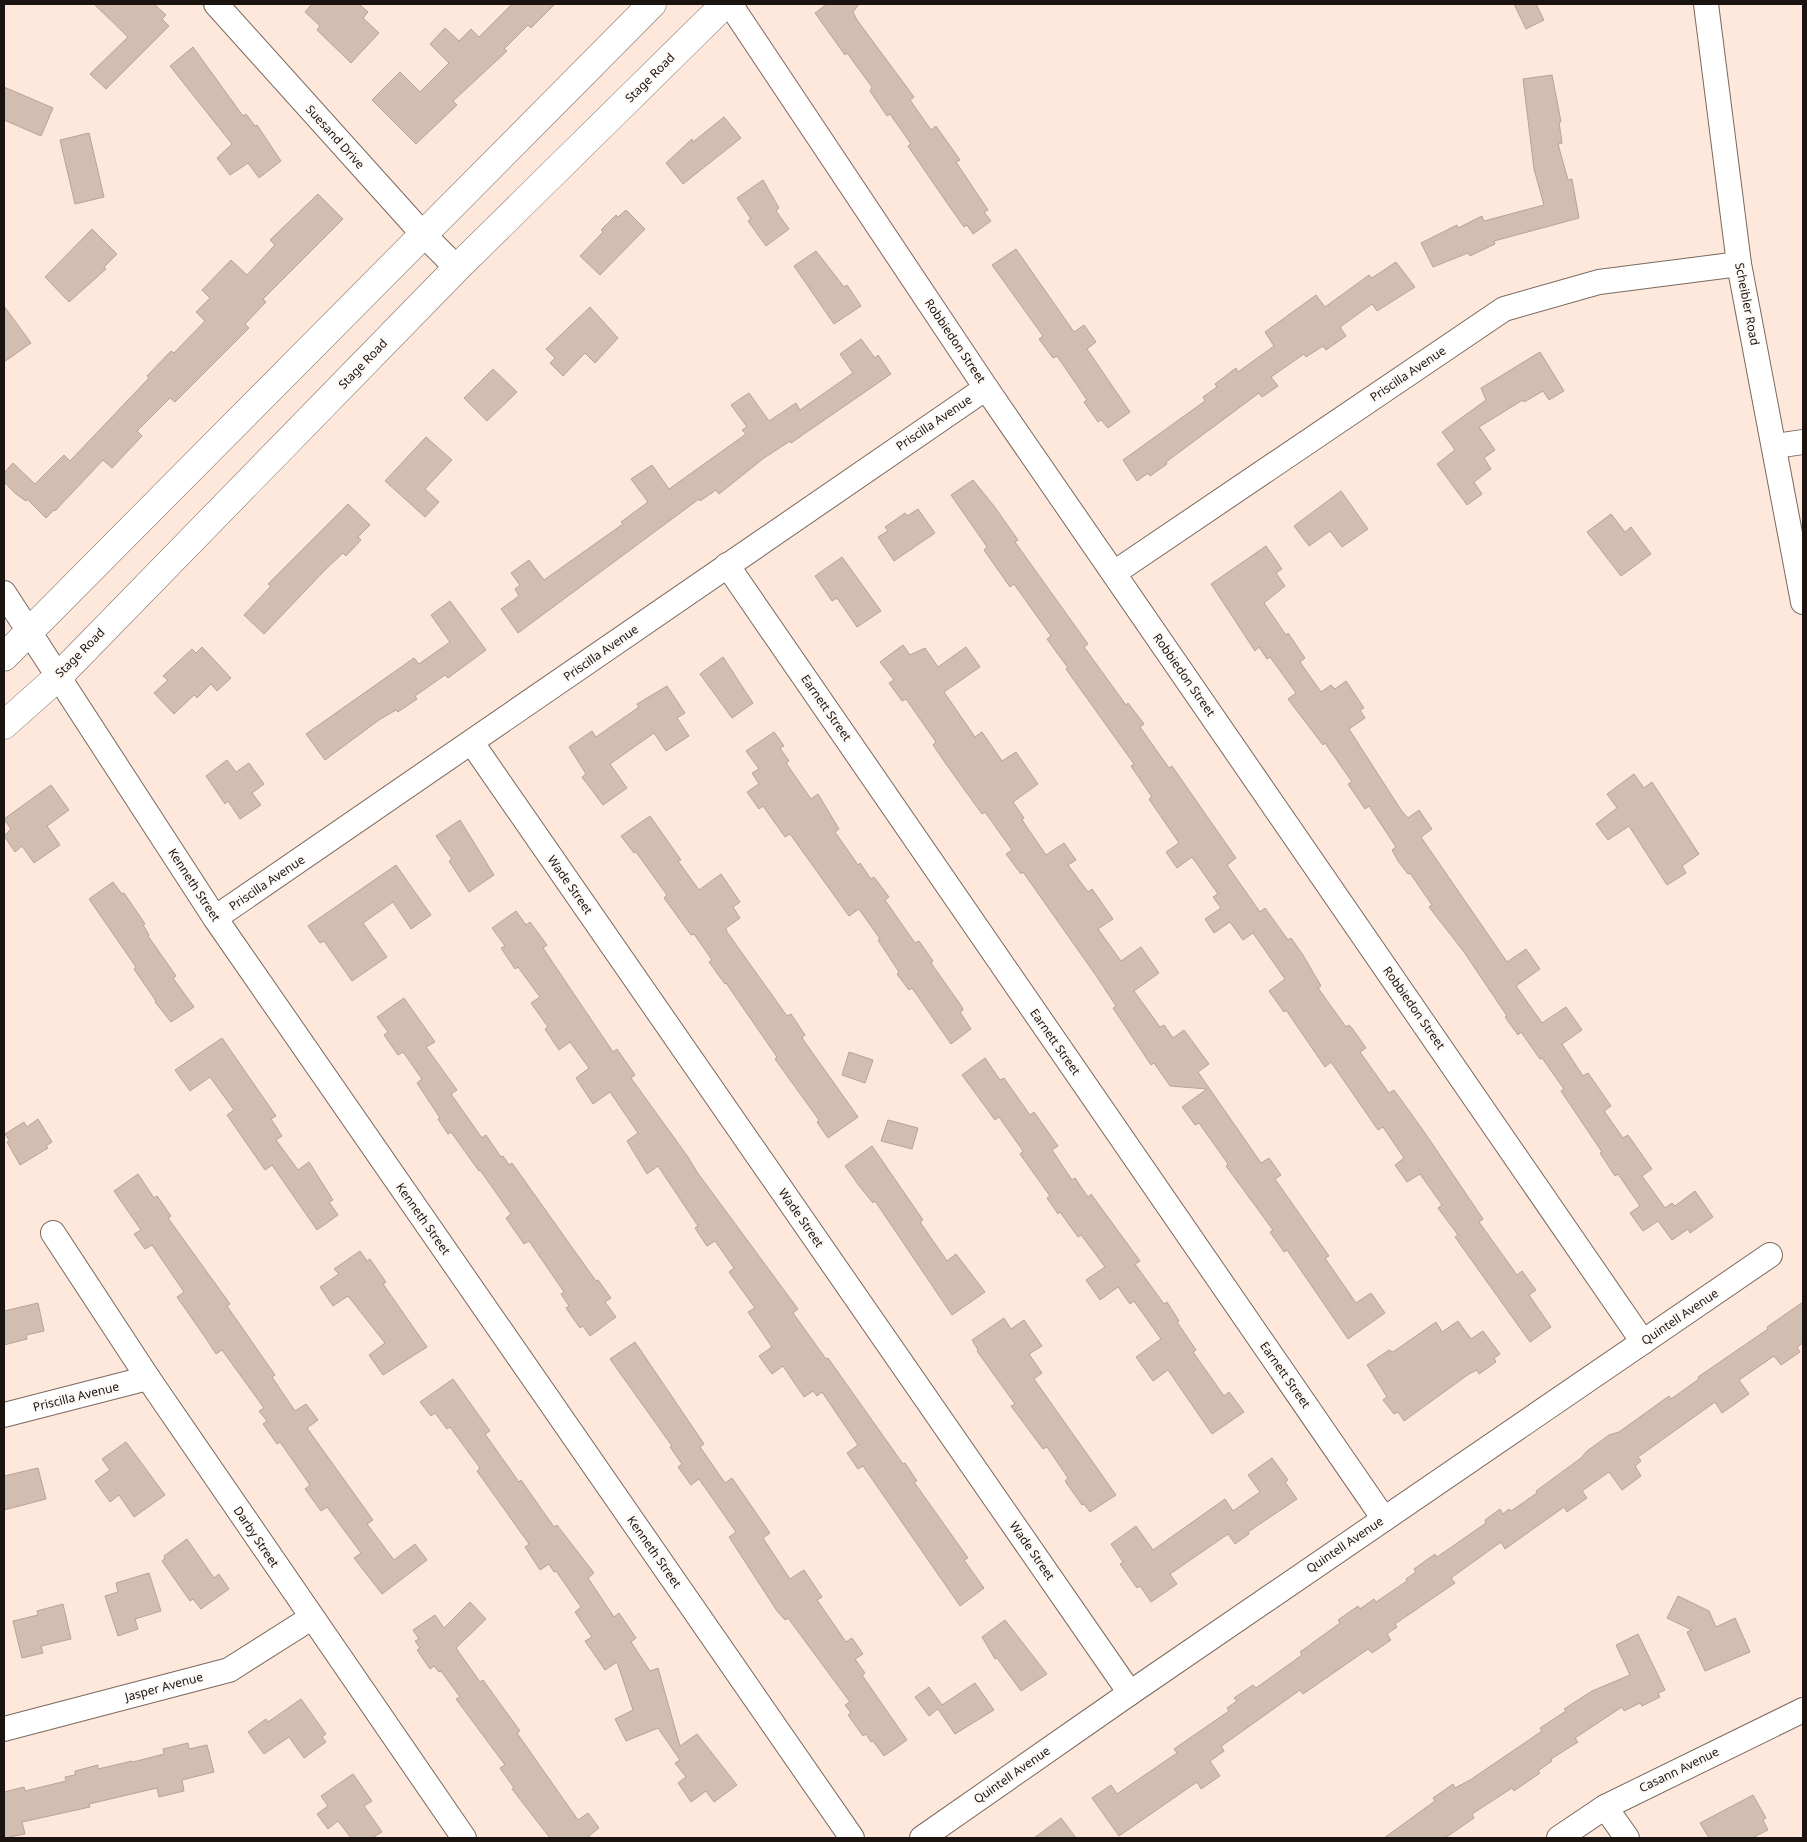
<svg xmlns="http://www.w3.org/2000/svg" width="1807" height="1842" font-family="'Noto Sans',sans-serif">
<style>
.building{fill:#d1beb1;stroke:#b7a497}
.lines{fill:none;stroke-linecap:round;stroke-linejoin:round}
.minor-casing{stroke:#7b695e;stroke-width:26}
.major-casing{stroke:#7b695e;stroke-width:29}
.minor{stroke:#fff;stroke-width:24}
.major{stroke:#fff;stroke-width:28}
.labels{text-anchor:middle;stroke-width:4;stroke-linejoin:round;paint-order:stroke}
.street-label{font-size:12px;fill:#1a130f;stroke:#fdf9f6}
</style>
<rect width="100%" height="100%" fill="#fde8db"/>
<g class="building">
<polygon points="94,4 154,4 166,15 162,19 169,26 106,89 90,74 128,37"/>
<polygon points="312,4 359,4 368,12 363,18 379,33 351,63 317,30 320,26 305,12"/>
<polygon points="512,4 555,4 531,28 528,25 504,49 507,51 453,101 457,105 416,144 372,100 400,72 420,92 449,63 430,44 445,28 459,41 471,29 479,37"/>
<polygon points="827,4 859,4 853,12 857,20 914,97 910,100 931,130 936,126 960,160 956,162 988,210 984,212 991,221 973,234 967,225 964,227 947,203 908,146 911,144 890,114 887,116 872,94 870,91 872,87 847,53 845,55 815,13"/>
<polygon points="1514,4 1536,4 1544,20 1526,29"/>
<polygon points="193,47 243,116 246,114 255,126 257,125 281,161 259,178 248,163 230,175 217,158 232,144 170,66"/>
<polygon points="1552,75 1561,122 1559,122 1562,143 1558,144 1568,180 1572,179 1579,218 1494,241 1495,244 1470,256 1468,253 1433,267 1421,243 1457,225 1458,228 1482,216 1484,221 1544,205 1534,169 1523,79"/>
<polygon points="4,87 53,108 41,136 4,120"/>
<polygon points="724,117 741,138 683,184 666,163 692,139 693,142"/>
<polygon points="89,133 104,197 75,204 60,140"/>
<polygon points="763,180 779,208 776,211 789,229 766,246 748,221 751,219 737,198"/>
<polygon points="318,194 343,219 263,299 266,302 245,324 249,328 175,402 170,398 137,431 142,436 112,468 103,460 55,511 54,510 46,518 27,499 26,501 16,494 4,482 4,473 13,463 35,484 64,455 70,461 149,378 147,376 171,351 174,353 205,321 196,312 210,298 202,290 231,260 247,275 275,245 270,240"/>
<polygon points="626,210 645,229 600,275 580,256 603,232 601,230 616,215 618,217"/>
<polygon points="92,229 117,254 104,267 106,269 69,302 45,277"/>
<polygon points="1016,249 1074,332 1084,325 1096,342 1087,349 1130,412 1108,428 1101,420 1098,422 1084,402 1087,400 1057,356 1053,358 1039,339 1043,336 992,265"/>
<polygon points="816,251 844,287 847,285 861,306 834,324 794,266"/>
<polygon points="1396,262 1415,287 1377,311 1372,304 1340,327 1346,336 1326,350 1323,346 1306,357 1304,354 1271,377 1278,386 1262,397 1259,393 1166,462 1167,464 1150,476 1148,473 1137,481 1123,460 1205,401 1203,397 1217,387 1215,384 1236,368 1238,372 1274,346 1265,332 1316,295 1325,307 1369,275 1372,278"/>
<polygon points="4,306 31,343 4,362"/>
<polygon points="590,307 618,338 595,363 585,353 563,376 550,363 555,358 546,349"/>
<polygon points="861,339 875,358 878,355 891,374 791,443 790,441 764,458 719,494 716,490 700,501 699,499 518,633 501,609 519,596 515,589 520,585 511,573 529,560 544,580 623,524 621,522 648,502 631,479 652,465 669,489 746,434 742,430 747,427 731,405 749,393 769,421 796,403 800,410 853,373 840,354"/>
<polygon points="1540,352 1564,391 1549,400 1543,391 1524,402 1523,400 1479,427 1495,450 1484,458 1491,469 1474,482 1482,494 1467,505 1437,464 1455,450 1442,432 1486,400 1481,388"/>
<polygon points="493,369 517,392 487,421 464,398"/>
<polygon points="426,437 452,460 425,489 439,502 425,517 385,481"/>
<polygon points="973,480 994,506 1018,540 1015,542 1088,644 1084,647 1126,705 1128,703 1144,724 1140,727 1169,768 1172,766 1236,858 1227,865 1260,912 1265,908 1288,940 1291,938 1303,955 1321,986 1318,988 1346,1027 1349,1025 1352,1028 1366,1048 1360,1052 1389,1093 1394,1090 1425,1133 1483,1219 1479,1222 1517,1275 1522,1271 1536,1290 1529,1295 1551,1327 1530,1342 1455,1237 1458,1235 1438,1208 1442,1205 1420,1174 1407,1182 1395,1165 1404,1158 1383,1127 1378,1130 1331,1062 1325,1067 1286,1010 1284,1012 1269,991 1285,979 1253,933 1243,940 1230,922 1214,933 1205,919 1221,908 1213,897 1218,894 1192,857 1177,868 1166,852 1179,843 1149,799 1152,797 1131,766 1134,764 1066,669 1068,668 1047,639 1051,636 1014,584 1010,587 984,550 987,547 951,495"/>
<polygon points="1341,491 1368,529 1342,547 1330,531 1309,546 1294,526"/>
<polygon points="348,504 370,525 358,537 361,540 346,556 343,553 325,570 264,634 244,615 271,586 268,584"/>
<polygon points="918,509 935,533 894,561 878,537 888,531 885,527 905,513 907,516"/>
<polygon points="1611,514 1625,532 1631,527 1651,554 1621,576 1587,532"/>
<polygon points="1266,546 1282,569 1276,573 1285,586 1264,603 1286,635 1288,633 1305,658 1300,662 1321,692 1331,685 1335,689 1346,681 1364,708 1360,710 1365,718 1349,729 1401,810 1408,818 1419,810 1432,829 1421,837 1507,962 1526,949 1540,969 1516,986 1542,1023 1566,1007 1582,1030 1562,1044 1583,1076 1588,1073 1611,1106 1604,1111 1623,1138 1628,1135 1652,1169 1642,1176 1665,1208 1672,1203 1675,1206 1695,1191 1713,1217 1690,1233 1688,1229 1672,1240 1658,1221 1643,1231 1630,1213 1640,1206 1618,1174 1615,1176 1600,1153 1602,1152 1561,1091 1564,1089 1542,1058 1540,1059 1521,1032 1518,1035 1505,1017 1507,1016 1464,952 1429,907 1432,905 1410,873 1408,874 1398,861 1392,850 1396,847 1369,806 1365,809 1348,784 1352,782 1325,743 1323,745 1288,699 1296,693 1270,657 1267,659 1259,647 1255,651 1211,584"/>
<polygon points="842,557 881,611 857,627 837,598 832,601 815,576"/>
<polygon points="450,601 486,650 448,678 445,675 415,696 417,699 398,712 396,710 379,720 325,760 306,734 414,658 419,664 450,642 431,615"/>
<polygon points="903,645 910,655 925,648 938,667 966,647 980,667 944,692 975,737 982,732 1002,761 1016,752 1038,784 1013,802 1024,818 1022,820 1046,855 1064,843 1076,860 1068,865 1088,892 1092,889 1113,919 1098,929 1121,961 1141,947 1159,973 1134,991 1160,1027 1164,1025 1173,1038 1184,1030 1209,1064 1198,1072 1261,1163 1269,1158 1281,1175 1275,1179 1329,1256 1325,1258 1356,1303 1371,1293 1385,1313 1348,1339 1287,1250 1284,1252 1270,1232 1273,1230 1226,1166 1228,1164 1199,1123 1195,1125 1182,1107 1207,1089 1170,1086 1154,1063 1151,1065 1113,1008 1116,1006 1097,977 1023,872 1021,874 1006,854 1012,850 985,812 982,814 946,764 933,745 936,742 906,699 902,701 889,683 894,680 880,662"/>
<polygon points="202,647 231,678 217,691 211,684 197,698 194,695 174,714 154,693 168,680 163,676 192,649 196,653"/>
<polygon points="723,657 753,703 732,718 700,674"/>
<polygon points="667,686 685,713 677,718 689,736 666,751 654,733 610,764 627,788 603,805 582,777 586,774 569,747 592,731 596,737 639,707 637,704"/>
<polygon points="774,732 784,746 780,748 789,761 786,763 811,799 818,794 839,829 835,832 858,865 860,863 871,879 874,877 889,897 885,900 915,943 919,941 933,961 931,963 962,1007 963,1010 960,1012 971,1029 951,1044 912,988 909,990 897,974 899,972 878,940 880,939 859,909 849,916 790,834 785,837 763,806 759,809 747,792 759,784 752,773 759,769 746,751"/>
<polygon points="227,760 236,772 249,763 264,784 252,793 261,805 240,819 228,801 225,804 206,776"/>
<polygon points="1634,774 1644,788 1652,782 1699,854 1682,866 1686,873 1667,885 1629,826 1608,840 1596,824 1617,808 1607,794"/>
<polygon points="51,785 69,810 47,826 60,845 34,863 22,846 15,852 4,836 11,829 4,819"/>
<polygon points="650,816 681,860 678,861 699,890 721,874 740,902 733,907 740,918 726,928 727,932 787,1016 791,1014 805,1035 802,1038 858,1117 828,1138 817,1122 819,1120 775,1059 777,1057 726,983 725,984 709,962 712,960 694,934 691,935 664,898 667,895 636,852 634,853 621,836"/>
<polygon points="460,820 494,875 469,892 449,861 452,859 436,836"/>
<polygon points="396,865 431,915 411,929 393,902 363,923 387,957 352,981 324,941 320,943 308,926"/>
<polygon points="113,882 122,894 124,893 137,912 145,924 143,925 149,935 148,936 176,976 173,978 194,1007 171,1022 155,1002 156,1001 134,969 136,967 89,899"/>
<polygon points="516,911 526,925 530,922 547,945 543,948 613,1052 617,1049 635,1075 631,1078 688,1157 697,1172 798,1309 793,1313 826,1359 828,1358 903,1464 905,1463 917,1481 914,1482 968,1558 964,1560 984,1588 960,1606 863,1466 858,1469 847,1453 858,1445 822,1392 817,1396 813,1391 804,1397 783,1366 772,1374 759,1356 772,1347 748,1312 755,1308 729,1272 734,1268 715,1241 707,1246 695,1228 698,1226 658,1166 647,1174 627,1141 638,1133 610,1092 593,1104 576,1078 589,1068 570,1042 559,1050 545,1029 548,1027 531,1003 540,997 518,967 515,969 501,948 505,946 492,928"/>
<polygon points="404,998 435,1042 426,1047 457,1090 451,1094 482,1138 486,1135 501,1157 503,1156 509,1165 512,1163 596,1281 598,1280 611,1298 605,1302 616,1317 590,1336 583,1326 580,1328 566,1308 569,1306 561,1294 564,1292 529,1241 524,1244 506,1218 511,1214 480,1170 479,1171 451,1132 448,1134 438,1119 440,1118 417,1083 422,1079 403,1052 398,1055 384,1035 388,1032 377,1017"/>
<polygon points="222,1038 276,1116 271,1119 282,1136 276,1140 298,1170 309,1162 333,1200 329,1202 338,1215 317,1230 272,1165 265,1170 227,1115 234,1110 210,1077 190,1091 175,1070"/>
<polygon points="849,1052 873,1060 865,1083 842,1075"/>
<polygon points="985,1058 1000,1080 1004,1078 1030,1115 1034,1112 1058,1146 1052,1150 1072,1180 1075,1178 1088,1197 1091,1194 1140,1261 1135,1264 1164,1304 1167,1302 1179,1321 1177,1322 1196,1350 1193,1352 1224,1396 1229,1392 1244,1412 1212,1434 1168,1370 1153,1381 1136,1357 1161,1339 1134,1301 1130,1304 1118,1287 1100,1300 1086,1280 1105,1267 1085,1240 1081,1235 1078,1237 1060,1212 1058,1214 1047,1198 1050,1196 1020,1154 1023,1151 999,1117 995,1120 962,1075"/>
<polygon points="38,1119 52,1142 46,1146 48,1148 20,1165 7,1142 10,1141 5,1134 24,1122 27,1127"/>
<polygon points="888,1120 918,1128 912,1149 881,1141"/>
<polygon points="872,1146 923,1220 920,1222 947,1261 956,1254 985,1292 952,1315 875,1201 873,1203 860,1187 845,1166"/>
<polygon points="138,1174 154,1198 157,1196 171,1216 168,1218 230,1304 227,1306 275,1375 272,1377 295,1411 306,1404 318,1420 307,1428 373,1520 367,1524 394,1560 415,1544 427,1560 382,1594 354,1558 361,1553 327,1507 321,1511 305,1489 310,1485 280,1442 277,1444 263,1424 267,1421 259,1411 264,1408 222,1350 216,1354 207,1340 177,1297 184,1292 152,1245 145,1249 134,1234 141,1230 114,1191"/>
<polygon points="360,1251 367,1261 370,1259 386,1282 383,1284 427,1347 383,1375 369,1355 385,1343 348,1296 333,1306 320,1287 339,1274 334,1269"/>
<polygon points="1803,1302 1803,1343 1797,1347 1800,1352 1781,1365 1774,1356 1739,1380 1749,1394 1722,1413 1715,1402 1638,1457 1641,1461 1635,1466 1641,1476 1622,1490 1609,1472 1582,1491 1587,1498 1567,1512 1564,1507 1505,1549 1501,1542 1451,1578 1455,1583 1395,1624 1397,1627 1387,1634 1391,1640 1372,1653 1368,1649 1303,1694 1300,1690 1223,1745 1221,1746 1224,1751 1210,1761 1220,1776 1201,1789 1197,1782 1119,1836 1092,1798 1111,1785 1117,1794 1177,1753 1174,1749 1229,1711 1227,1708 1237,1701 1234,1698 1253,1685 1256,1688 1302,1655 1300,1652 1340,1623 1338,1620 1358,1606 1360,1609 1374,1599 1376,1602 1407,1581 1406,1579 1416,1572 1414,1569 1435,1554 1437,1557 1486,1523 1485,1520 1500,1509 1503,1514 1509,1509 1511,1511 1537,1493 1536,1491 1581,1458 1587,1451 1609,1435 1619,1432 1669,1396 1671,1399 1699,1379 1698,1377 1768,1329 1767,1327"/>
<polygon points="38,1303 44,1331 26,1335 27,1339 4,1345 4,1311"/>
<polygon points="1004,1318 1011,1329 1024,1320 1042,1346 1029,1354 1042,1373 1034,1379 1116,1495 1090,1512 1084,1504 1082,1505 1065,1481 1068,1478 1047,1447 1043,1449 1011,1406 1015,1404 977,1351 978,1350 972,1340"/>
<polygon points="1458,1321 1471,1339 1483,1331 1500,1354 1494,1358 1496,1362 1479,1374 1477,1370 1469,1374 1404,1421 1398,1412 1394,1414 1383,1400 1387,1397 1367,1365 1389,1350 1393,1352 1436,1322 1442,1332"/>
<polygon points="635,1342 704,1444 700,1447 725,1483 732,1478 770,1533 763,1538 790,1579 804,1570 822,1597 817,1600 846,1642 852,1638 863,1654 855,1659 865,1673 862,1675 907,1740 884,1756 873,1741 871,1742 866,1734 863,1736 848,1715 851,1713 845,1705 850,1702 788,1618 785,1620 777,1611 729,1537 736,1532 699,1479 691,1485 678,1467 682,1464 670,1447 672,1446 610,1359"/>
<polygon points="453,1379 490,1431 485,1434 519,1482 521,1480 554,1527 557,1525 594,1573 588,1578 614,1617 619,1613 636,1638 631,1642 650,1671 658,1668 680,1746 697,1734 737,1785 714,1802 706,1791 691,1802 678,1783 686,1777 675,1763 680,1760 658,1728 626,1741 615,1719 633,1710 617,1662 605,1670 585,1641 592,1637 575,1612 581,1607 556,1571 554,1572 549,1564 540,1570 525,1547 529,1544 477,1471 480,1468 450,1427 447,1429 435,1413 431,1416 420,1402"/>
<polygon points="126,1442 165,1495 134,1517 119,1495 110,1502 95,1481 110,1470 102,1459"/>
<polygon points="1272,1458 1288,1480 1285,1482 1297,1499 1248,1532 1249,1534 1235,1544 1228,1534 1170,1574 1177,1584 1151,1602 1140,1586 1137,1588 1120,1564 1123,1562 1111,1544 1136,1526 1153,1550 1225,1499 1233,1511 1260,1492 1248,1475"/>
<polygon points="38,1468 46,1499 4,1510 4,1476"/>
<polygon points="187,1539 214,1578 219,1574 229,1589 201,1609 193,1599 190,1601 162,1561 165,1558 164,1556"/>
<polygon points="149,1573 161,1611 135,1619 138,1629 118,1636 105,1596 118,1592 116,1583"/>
<polygon points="1678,1596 1709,1611 1716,1627 1735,1618 1750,1652 1705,1671 1687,1632 1692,1630 1667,1618"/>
<polygon points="470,1602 486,1619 456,1648 480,1682 483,1680 520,1731 517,1733 578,1820 588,1813 599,1828 589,1836 590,1838 550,1838 512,1789 514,1788 500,1768 505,1765 456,1699 460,1697 441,1671 439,1672 434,1666 430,1669 417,1650 420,1648 415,1641 419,1639 413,1630 435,1615 444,1628"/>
<polygon points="63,1604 71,1639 41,1646 43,1653 22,1658 13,1621 38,1615 37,1611"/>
<polygon points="1005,1620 1047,1674 1021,1691 997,1658 995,1659 982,1637"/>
<polygon points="1638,1634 1665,1690 1658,1693 1660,1697 1642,1706 1640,1703 1624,1711 1622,1707 1575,1738 1578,1742 1551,1759 1552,1761 1538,1771 1540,1773 1514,1791 1512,1788 1472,1814 1474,1818 1445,1838 1384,1838 1435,1801 1433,1798 1453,1784 1455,1788 1470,1780 1542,1731 1540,1728 1566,1711 1564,1709 1592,1691 1630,1675 1616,1645"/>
<polygon points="975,1683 994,1710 955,1734 938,1709 929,1716 915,1697 929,1687 942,1705"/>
<polygon points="301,1699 326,1734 322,1737 326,1742 304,1758 289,1737 264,1754 248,1732 266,1719 268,1722"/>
<polygon points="188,1743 189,1749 207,1745 214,1772 182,1780 184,1791 159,1797 157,1788 89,1804 90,1807 22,1822 25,1834 4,1838 4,1792 24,1787 25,1791 66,1781 65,1777 75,1775 75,1771 98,1765 98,1769 132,1761 133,1762 164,1754 163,1749"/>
<polygon points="353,1774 372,1801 364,1806 382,1832 372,1838 351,1838 338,1821 328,1829 317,1814 328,1806 321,1796"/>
<polygon points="1753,1795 1766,1818 1763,1820 1768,1830 1752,1838 1709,1838 1700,1823"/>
<polygon points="1061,1818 1076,1838 1034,1838"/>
</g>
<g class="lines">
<g class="minor-casing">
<g id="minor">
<polyline points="216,4 422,233 457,268"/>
<polyline points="730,4 986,388 1643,1342"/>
<polyline points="1706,4 1739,264 1803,602"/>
<polyline points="1775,446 1803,442"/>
<polyline points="727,565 1384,1519"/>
<polyline points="1114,573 1504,309 1599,282 1739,264"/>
<polyline points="4,593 215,918 852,1838"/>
<polyline points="472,743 1130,1693"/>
<polyline points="215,918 986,388"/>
<polyline points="53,1233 148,1378 464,1838"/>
<polyline points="4,1415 148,1378"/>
<polyline points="4,1729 229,1670 311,1618"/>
<polyline points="1605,1807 1627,1838"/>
<polyline points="922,1838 1130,1693 1770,1255"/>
<polyline points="1559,1838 1605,1807 1803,1710"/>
</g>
</g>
<g class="major-casing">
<g id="major">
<polyline points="4,657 652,4"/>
<polyline points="4,725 59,676 457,268 725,4"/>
</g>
</g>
<use href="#minor" class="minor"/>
<use href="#major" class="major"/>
</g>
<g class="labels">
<g class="street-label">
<text transform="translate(650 78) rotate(-45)" y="4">Stage Road</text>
<text transform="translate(335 137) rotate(48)" y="4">Suesand Drive</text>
<text transform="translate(1747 304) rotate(79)" y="4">Scheibler Road</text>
<text transform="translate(955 341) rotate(56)" y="4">Robbiedon Street</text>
<text transform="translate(363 364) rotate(-46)" y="4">Stage Road</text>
<text transform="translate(1408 374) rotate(-34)" y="4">Priscilla Avenue</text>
<text transform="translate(934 423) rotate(-34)" y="4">Priscilla Avenue</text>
<text transform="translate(80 653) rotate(-45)" y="4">Stage Road</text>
<text transform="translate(601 653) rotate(-35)" y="4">Priscilla Avenue</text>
<text transform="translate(1184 675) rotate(55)" y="4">Robbiedon Street</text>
<text transform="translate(826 708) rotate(55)" y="4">Earnett Street</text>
<text transform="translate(267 883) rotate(-34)" y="4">Priscilla Avenue</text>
<text transform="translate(194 885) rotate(57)" y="4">Kenneth Street</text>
<text transform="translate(570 885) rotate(55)" y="4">Wade Street</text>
<text transform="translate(1414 1008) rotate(55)" y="4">Robbiedon Street</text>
<text transform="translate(1055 1042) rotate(55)" y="4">Earnett Street</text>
<text transform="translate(801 1218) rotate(55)" y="4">Wade Street</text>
<text transform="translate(423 1219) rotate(55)" y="4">Kenneth Street</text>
<text transform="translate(1680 1317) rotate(-34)" y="4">Quintell Avenue</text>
<text transform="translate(1285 1375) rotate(55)" y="4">Earnett Street</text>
<text transform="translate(76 1397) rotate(-14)" y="4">Priscilla Avenue</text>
<text transform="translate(256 1537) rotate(56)" y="4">Darby Street</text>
<text transform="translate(1345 1545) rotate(-34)" y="4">Quintell Avenue</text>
<text transform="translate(1032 1551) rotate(55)" y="4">Wade Street</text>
<text transform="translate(654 1552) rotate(55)" y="4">Kenneth Street</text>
<text transform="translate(164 1687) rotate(-15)" y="4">Jasper Avenue</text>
<text transform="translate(1679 1770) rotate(-26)" y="4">Casann Avenue</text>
<text transform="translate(1012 1775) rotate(-35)" y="4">Quintell Avenue</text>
</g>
</g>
<rect width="1807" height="1842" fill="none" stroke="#1a130f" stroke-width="10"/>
</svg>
